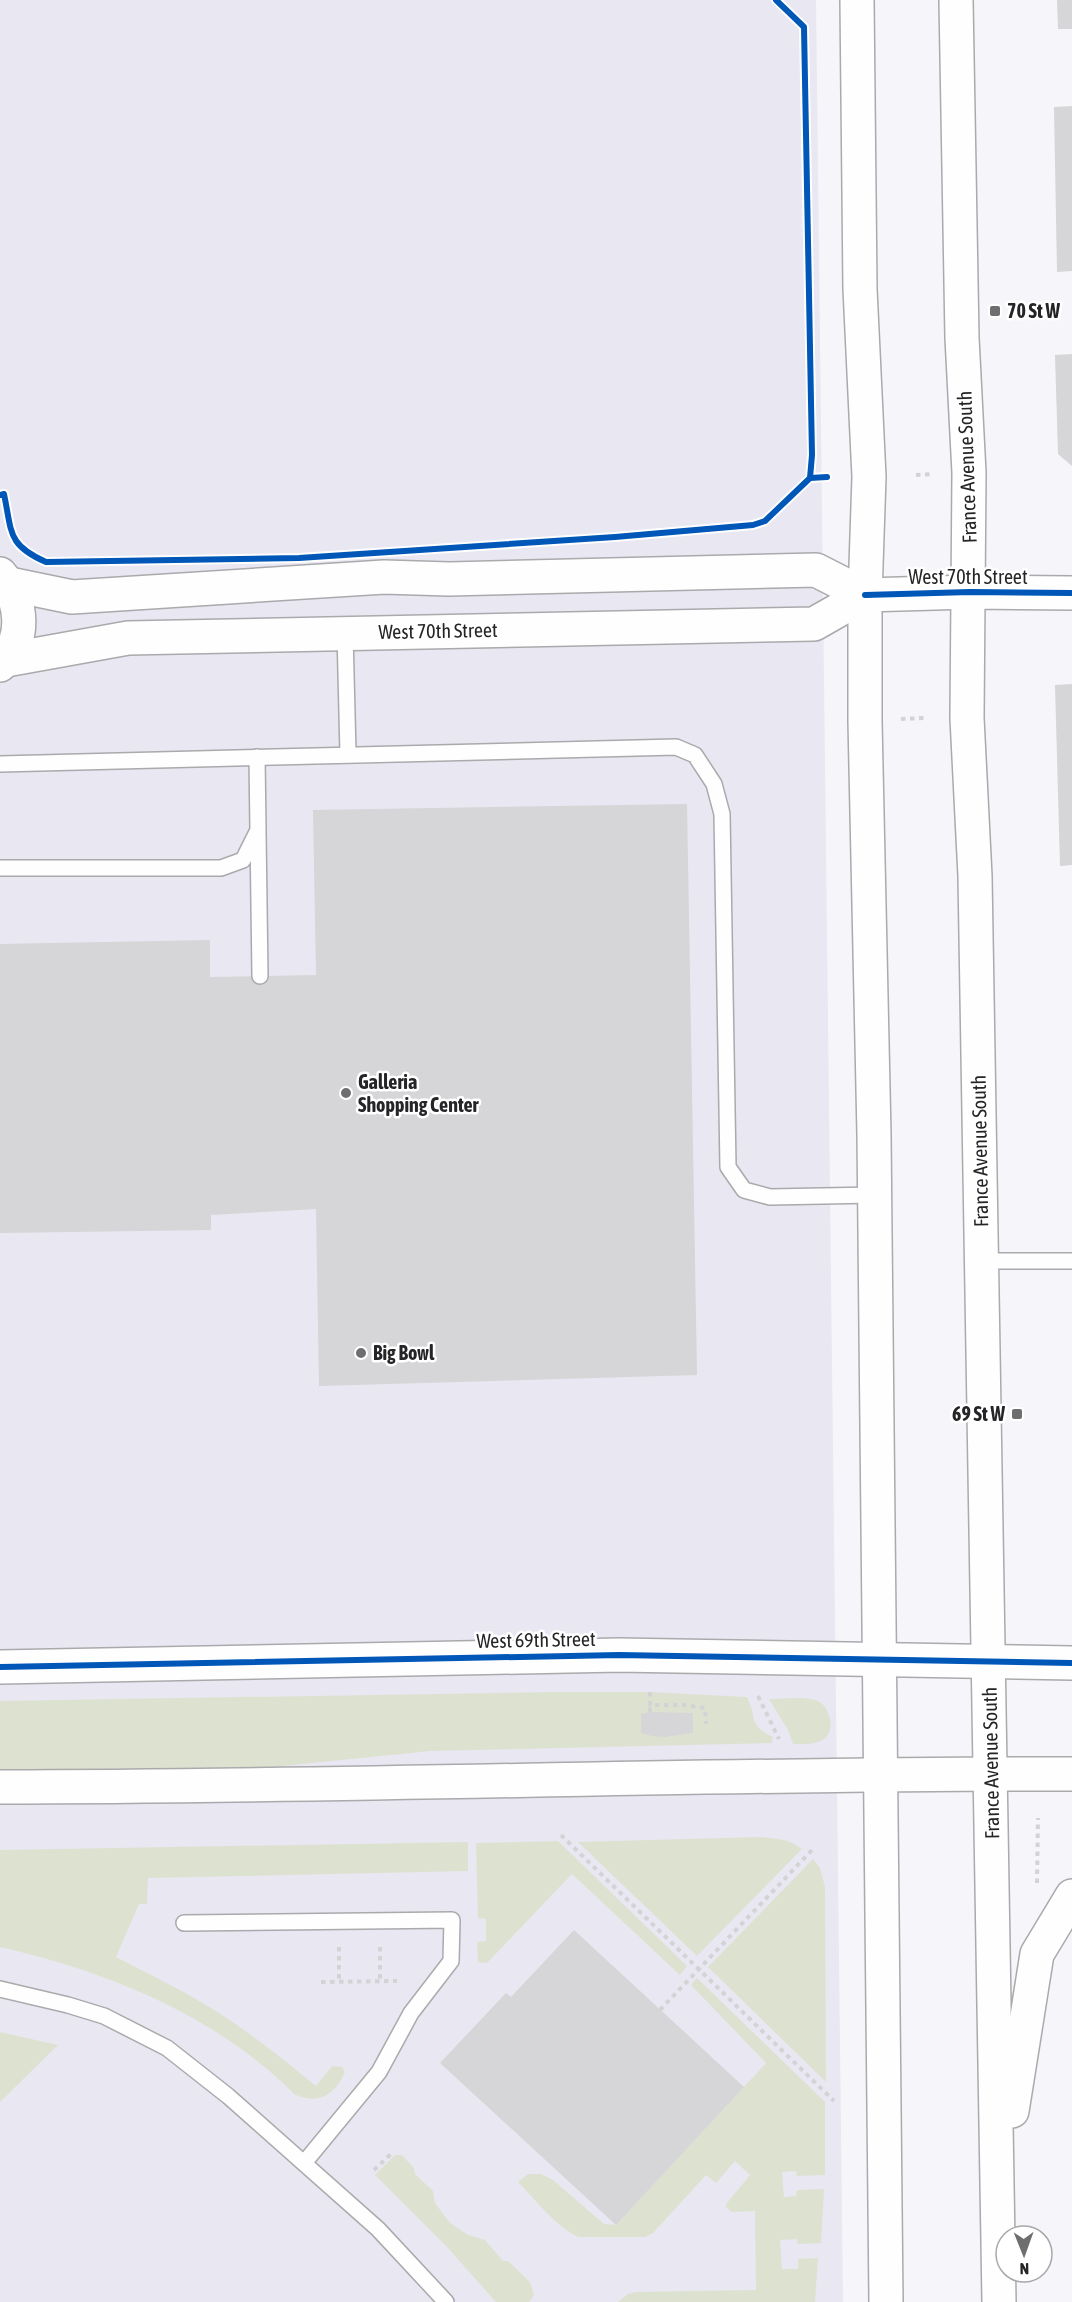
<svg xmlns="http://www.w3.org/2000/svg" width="1072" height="2302" font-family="'Asap Condensed',sans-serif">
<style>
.built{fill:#e9e7f1}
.green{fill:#dde2d0}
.building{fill:#d6d5d7}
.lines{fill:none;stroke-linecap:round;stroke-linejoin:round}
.service-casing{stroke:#aaa9ac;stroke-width:18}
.tertiary-casing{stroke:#aaa9ac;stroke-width:36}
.secondary-casing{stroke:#aaa9ac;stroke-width:36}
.path{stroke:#d3d3d5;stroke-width:4;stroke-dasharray:4.5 4.5;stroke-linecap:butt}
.service{stroke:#fefefe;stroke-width:15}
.tertiary{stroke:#fefefe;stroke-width:33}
.secondary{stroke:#fefefe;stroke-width:33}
.cycleway-casing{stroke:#fff;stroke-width:10}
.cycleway{stroke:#0057b8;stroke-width:6}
.poi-dot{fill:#6e6e70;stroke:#fff;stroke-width:2}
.labels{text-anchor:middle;stroke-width:5;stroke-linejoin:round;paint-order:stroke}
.poi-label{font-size:20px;font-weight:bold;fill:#252527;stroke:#fff;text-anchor:start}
.street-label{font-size:20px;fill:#252527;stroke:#fff}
</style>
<rect width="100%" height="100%" fill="#f6f5f9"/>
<polygon class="built" points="0,0 816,0 843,2302 0,2302"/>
<g class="green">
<path d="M555 1692H650L747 1697C758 1719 747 1724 773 1737L772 1743 431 1751 221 1772 0 1773V1701Z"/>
<path d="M769 1699C783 1699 802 1696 815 1700 829 1703 837 1730 824 1739 815 1745 803 1744 793 1744L788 1730Z"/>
<path d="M759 1837C774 1838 790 1839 802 1849L697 1956 578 1842Z"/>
<polygon points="558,1841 687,1966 680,1975 572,1874 487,1963 478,1962 477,1942 486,1941 486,1919 478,1918 476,1843"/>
<path d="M468 1842V1871L148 1878 147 1904H139L116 1957C151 1975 186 1992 219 2013 253 2035 284 2060 316 2086L332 2066 342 2067 345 2072C335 2096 317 2105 294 2094 216 2015 106 1971 0 1947V1850Z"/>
<polygon points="813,1859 820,1868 825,1887 826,2082 708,1967"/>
<path d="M697 1978 825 2102V2175L797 2176 796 2171 782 2172 784 2197 796 2196 797 2190 824 2189 821 2243 798 2244 797 2239 780 2240 782 2269H798V2259L818 2258 815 2302H618L628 2294 636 2292 756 2290 755 2211 732 2212 726 2207 727 2203 750 2175 735 2161 716 2183 706 2175 653 2233 645 2237H578C554 2225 536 2200 518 2182L528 2174H541L553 2180 604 2224 616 2225 766 2063 691 1985Z"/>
<polygon points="0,2032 58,2045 0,2102"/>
<polygon points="395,2155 402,2155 414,2168 415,2174 433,2191 435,2203 450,2223 468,2235 485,2240 503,2261 508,2261 530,2282 534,2295 529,2302 496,2302 447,2247 375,2175"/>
</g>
<g class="building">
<polygon points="1057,0 1072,0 1072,29 1058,29"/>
<polygon points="1072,106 1072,271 1057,272 1054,107"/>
<polygon points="1072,354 1072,466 1058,454 1055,355"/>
<polygon points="1072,684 1072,865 1060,866 1055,685"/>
<polygon points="687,804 697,1375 319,1386 316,1209 211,1215 211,1230 0,1233 0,944 210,940 210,977 316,975 313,810"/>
<polygon points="650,1712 693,1713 693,1733 664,1737 652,1736 641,1733 641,1714"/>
<polygon points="574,1930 744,2087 616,2225 440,2063 506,1993 511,1997"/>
</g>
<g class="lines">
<g class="service-casing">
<g id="service">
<polyline points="345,633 348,754"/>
<polyline points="0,764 676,747 695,755 714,784 722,814 728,1167 744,1190 770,1197 875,1195"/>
<polyline points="258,833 260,976"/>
<polyline points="0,868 221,868 243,860 258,830 257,757"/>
<polyline points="982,1261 1072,1261"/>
<polyline points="184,1923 452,1920 451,1961 411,2013 379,2072 304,2163"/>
<polyline points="0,1989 68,2005 104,2016 167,2048 228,2096 378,2229 446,2302"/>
</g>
</g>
<g class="tertiary-casing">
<g id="tertiary">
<path d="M0 574C23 600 27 640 0 665"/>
<polyline points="9,584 72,597 384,577 449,579 816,570 865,595"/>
<polyline points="6,660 128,638 814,624 865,595 970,592 1072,593"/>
<polyline points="0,1667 619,1655 1072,1663"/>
<path d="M0 1787C357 1787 715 1773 1072 1774"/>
</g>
</g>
<g class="secondary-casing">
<g id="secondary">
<polyline points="857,0 860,289 869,477 865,595 865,721 874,1135 886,2302"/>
<polyline points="956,0 962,338 969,473 967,718 975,876 999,2302"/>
<polyline points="1012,2111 1037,1954 1072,1896"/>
</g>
</g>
<g class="path">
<polyline points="916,475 934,474"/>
<polyline points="901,719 924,718"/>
<polyline points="650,1692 650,1705 684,1705 705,1708 706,1724"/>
<polyline points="758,1696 779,1739"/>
<polyline points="650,1712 650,1705"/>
<polyline points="561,1835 834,2101"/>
<polyline points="1037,1883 1038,1818"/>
<polyline points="339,1947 339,1982"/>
<polyline points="380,1947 380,1982"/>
<polyline points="321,1982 397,1981"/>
<polyline points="660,2010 813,1849"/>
<polyline points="374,2170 393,2152"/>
</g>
<use href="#service" class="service"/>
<use href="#tertiary" class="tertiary"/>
<use href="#secondary" class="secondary"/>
<g class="cycleway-casing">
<g id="cycleway">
<polyline points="776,0 804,27 812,455 810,478"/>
<path d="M0 495 4 494C12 532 7 545 46 562L299 558 615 537 753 525 765 521 810 478 827 477"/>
<polyline points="865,595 970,592 1072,593"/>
<polyline points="0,1667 619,1655 1072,1663"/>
</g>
</g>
<use href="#cycleway" class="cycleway"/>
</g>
<g class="poi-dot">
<rect x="989" y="305" width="12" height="12" rx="3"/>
<circle cx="346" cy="1093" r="6"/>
<circle cx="361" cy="1353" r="6"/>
<rect x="1011" y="1408" width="12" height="12" rx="3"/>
</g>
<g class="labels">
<g class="poi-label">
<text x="1007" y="318">70 St W</text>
<text x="358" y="1089">Galleria<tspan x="358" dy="23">Shopping Center</tspan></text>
<text x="373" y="1360">Big Bowl</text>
<text x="1005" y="1421" text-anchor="end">69 St W</text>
</g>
<g class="street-label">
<text transform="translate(967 467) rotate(-92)" y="7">France Avenue South</text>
<text x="968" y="584">West 70th Street</text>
<text transform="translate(438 631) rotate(-1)" y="7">West 70th Street</text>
<text transform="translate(980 1151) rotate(-91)" y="7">France Avenue South</text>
<text transform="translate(536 1640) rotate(-1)" y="7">West 69th Street</text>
<text transform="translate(991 1763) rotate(-91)" y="7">France Avenue South</text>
</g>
</g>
<g transform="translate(1024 2254) rotate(179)"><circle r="28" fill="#ffffff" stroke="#a8a8a9" stroke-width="1.5"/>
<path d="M0-4.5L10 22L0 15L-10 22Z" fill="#6e6e70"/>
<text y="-9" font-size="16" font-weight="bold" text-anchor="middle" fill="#252527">N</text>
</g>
</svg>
